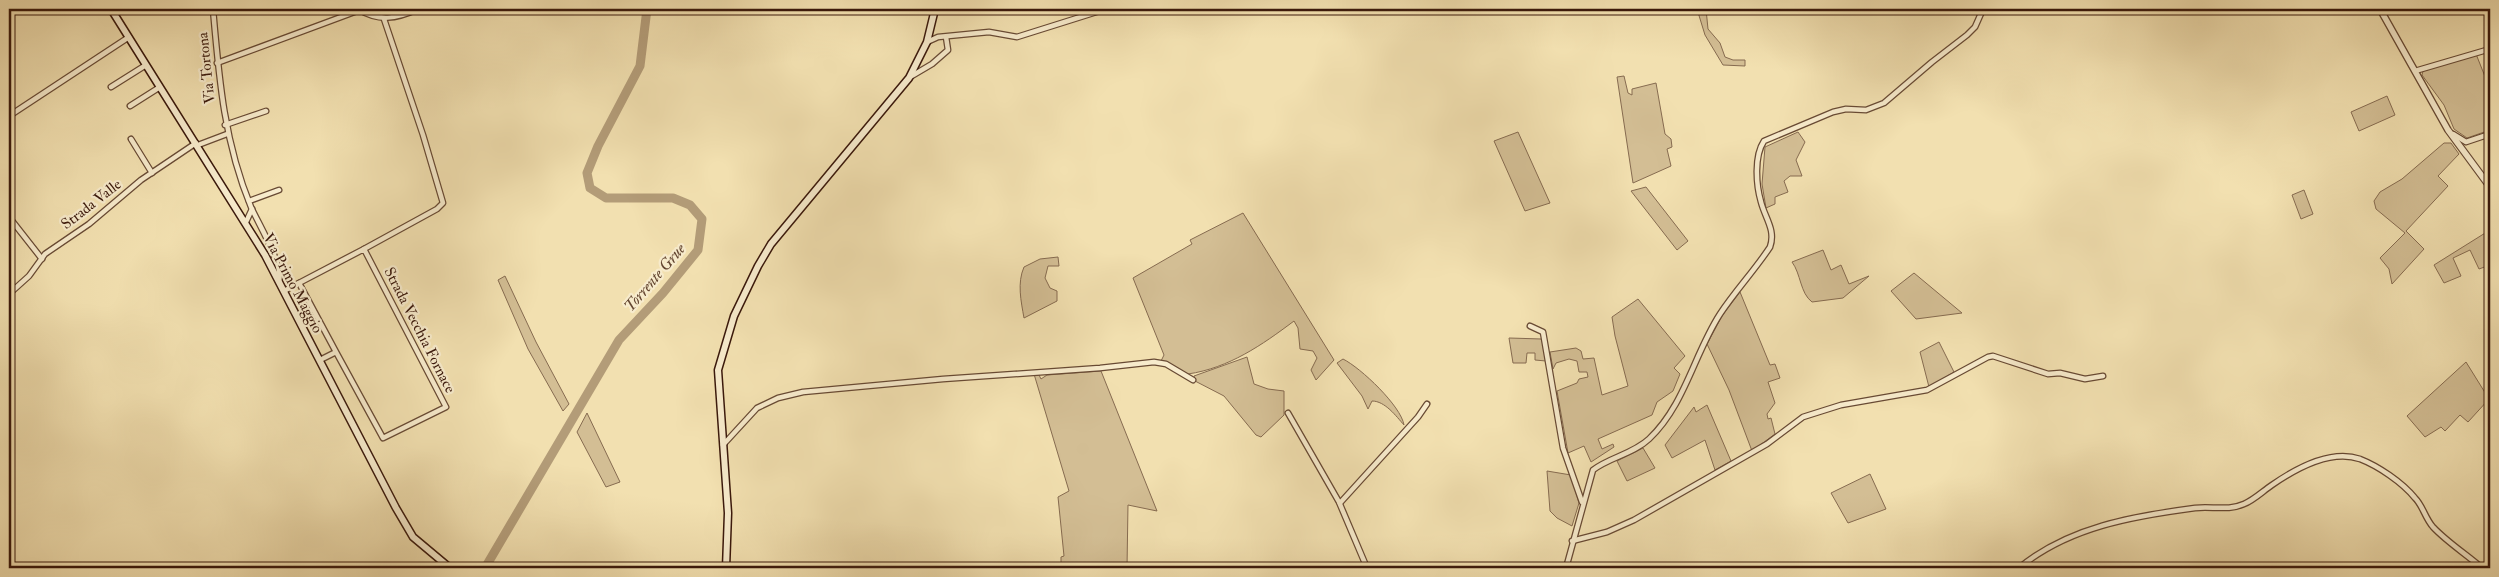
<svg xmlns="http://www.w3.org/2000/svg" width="2499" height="577" font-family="'IM FELL Double Pica',serif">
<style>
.green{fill:#d3be94;stroke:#866b50}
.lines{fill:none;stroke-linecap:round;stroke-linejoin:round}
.river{stroke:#b39c78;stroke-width:9}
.minor-casing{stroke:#684a34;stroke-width:7}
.tertiary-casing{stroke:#684a34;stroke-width:8}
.secondary-casing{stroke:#3a180b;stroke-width:9}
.minor{stroke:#f7ebcc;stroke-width:4.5}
.tertiary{stroke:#f7ebcc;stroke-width:5.5}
.secondary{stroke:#f7ebcc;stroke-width:6}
.labels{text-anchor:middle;stroke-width:4.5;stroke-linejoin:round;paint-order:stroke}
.street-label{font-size:15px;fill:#3a180b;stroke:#f7ebcc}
.water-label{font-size:16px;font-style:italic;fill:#644631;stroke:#f7ebcc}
</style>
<rect width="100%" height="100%" fill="#f2e0b0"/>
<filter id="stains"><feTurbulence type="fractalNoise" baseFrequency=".004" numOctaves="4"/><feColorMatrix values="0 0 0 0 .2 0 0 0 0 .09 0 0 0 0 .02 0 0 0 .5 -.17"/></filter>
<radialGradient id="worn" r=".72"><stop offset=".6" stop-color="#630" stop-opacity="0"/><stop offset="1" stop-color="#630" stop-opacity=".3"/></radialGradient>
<g class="green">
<polygon points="1697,9 1706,9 1708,29 1720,43 1725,57 1733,60 1745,60 1745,66 1723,65 1705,35"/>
<polygon points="2476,54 2490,89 2490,130 2467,138 2454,129 2444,105 2422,75 2423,71"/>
<polygon points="1624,76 1628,93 1632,95 1632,89 1656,83 1665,134 1671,139 1672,147 1667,149 1671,166 1633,183 1617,77"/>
<polygon points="2387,96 2395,115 2359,131 2351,112"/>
<polygon points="1518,132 1550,203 1525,211 1494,141"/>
<polygon points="1798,132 1805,142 1796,160 1802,176 1790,176 1784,181 1788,192 1775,197 1775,204 1766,208 1762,184 1765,147"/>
<polygon points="2444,143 2451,143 2459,154 2438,176 2448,186 2406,231 2424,249 2392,284 2389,269 2380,258 2405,233 2376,209 2374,201 2380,192 2402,179"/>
<polygon points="1646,187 1688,241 1677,250 1631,191"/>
<polygon points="2304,190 2313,214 2301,219 2292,195"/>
<path d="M1243 213 1334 360 1316 380 1311 370 1317 358 1313 351 1300 349 1298 328 1294 321C1262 345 1229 368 1188 374L1161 361 1164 355 1133 278 1192 244 1190 240Z"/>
<polygon points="2490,230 2490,265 2479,269 2470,250 2453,258 2461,276 2444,283 2434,265"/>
<path d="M1823 250 1831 270 1841 265 1849 284 1869 276 1843 298 1812 302C1800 293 1801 274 1792 262Z"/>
<path d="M1058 257 1059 266H1048L1045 278 1050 288 1057 291V301L1024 318C1021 301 1017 283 1024 267L1040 259Z"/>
<polygon points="1914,273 1962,313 1916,319 1891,291"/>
<polygon points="505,276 536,342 569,404 563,411 528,349 498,280"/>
<polygon points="1740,292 1770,365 1775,364 1780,378 1768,382 1775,403 1767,414 1768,419 1771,418 1775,434 1752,451 1729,390 1707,344 1722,316"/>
<polygon points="1638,299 1685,356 1674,368 1680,374 1673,391 1657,402 1652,415 1598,439 1602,449 1613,444 1614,447 1591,462 1584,446 1568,453 1557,391 1577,383 1579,379 1588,377 1587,372 1579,372 1577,361 1569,359 1556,363 1553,369 1550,352 1576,348 1581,351 1583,359 1594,358 1602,395 1628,386 1615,336 1612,317"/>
<polygon points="1509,338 1542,339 1546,361 1535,360 1535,353 1527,353 1526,363 1513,363"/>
<polygon points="1939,342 1954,372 1929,387 1920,352"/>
<polygon points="1247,357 1254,384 1268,389 1284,391 1284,415 1261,437 1256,435 1224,396 1195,381 1194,376"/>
<path d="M1343 359C1361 368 1401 406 1404 425 1396 416 1385 401 1372 401L1368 409 1362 396 1337 363Z"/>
<polygon points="2466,362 2489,399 2468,422 2460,415 2445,431 2441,427 2425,437 2407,416"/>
<polygon points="1101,371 1157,511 1128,505 1127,568 1061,568 1061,557 1064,556 1058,497 1069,491 1034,374 1038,373 1041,379 1047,375"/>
<polygon points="1707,405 1731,461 1715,470 1705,440 1672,458 1665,445 1694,407 1696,412"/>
<polygon points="587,413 620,482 606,487 577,432"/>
<polygon points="1643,448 1655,468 1627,481 1617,461"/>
<polygon points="1547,471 1571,475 1579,503 1572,526 1557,518 1550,511"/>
<polygon points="1870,474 1886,509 1848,523 1831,493"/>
</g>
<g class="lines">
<polyline class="river" points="485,568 619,340 663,293 698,250 702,219 690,205 673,198 606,198 590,188 587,173 598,146 640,66 647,9"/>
<g class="minor-casing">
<g id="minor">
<path d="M213 9C219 78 224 142 251 207 258 223 284 266 279 281"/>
<path d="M358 9C379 22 396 19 418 9"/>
<polyline points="927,42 938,37 989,32 1017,37 1106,9"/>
<polyline points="217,63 360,10"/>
<polyline points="2415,71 2490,49"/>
<polyline points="910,77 932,64 948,50 946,37"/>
<polyline points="111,87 146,65"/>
<polyline points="130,106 160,87"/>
<polyline points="9,116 129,37"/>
<polyline points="225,125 266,111"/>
<polyline points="2453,134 2466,142 2490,134"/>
<polyline points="131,139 152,173"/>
<polyline points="198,145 227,134"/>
<polyline points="249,201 279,190"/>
<polyline points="9,217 42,259"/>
<polyline points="246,222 252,209"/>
<polyline points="364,249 437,209 443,203 423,135 384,19"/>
<polyline points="284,291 299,283"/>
<polyline points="9,294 29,276 45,254 89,224 141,180 196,143"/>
<polyline points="1530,326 1543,332 1563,448 1582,502"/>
<polyline points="320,360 336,352 383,438 446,407 364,249 299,283 336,352"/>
<polyline points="1288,413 1339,502 1367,568"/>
<polyline points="723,445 757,408 778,398 803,392 943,379 1100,368 1154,362 1166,364 1193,380"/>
<polyline points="1340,503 1418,417 1427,404"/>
<polyline points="1572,541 1607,532 1634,520 1767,444 1803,417 1841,405 1927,390 1988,357 1993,356 2048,374 2060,373 2085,379 2103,376"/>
<path d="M1566 568 1593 470C1610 457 1633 454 1649 439 1685 405 1694 354 1720 314 1735 291 1755 270 1770 247 1776 230 1765 218 1761 202 1756 185 1754 156 1764 141L1833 112 1846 109 1866 110 1884 103 1932 62 1967 35 1975 27 1983 9"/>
<path d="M2019 568C2068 527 2134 516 2195 508 2211 506 2229 511 2244 504 2254 500 2263 491 2272 485 2295 469 2331 449 2360 459 2378 466 2402 482 2415 498 2423 506 2425 518 2433 527 2447 542 2466 554 2482 568"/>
</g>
</g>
<g class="tertiary-casing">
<polyline id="tertiary" points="2380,9 2448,130 2490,187"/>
</g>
<g class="secondary-casing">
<g id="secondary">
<polyline points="111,9 265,255 396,508 413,537 450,568"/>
<polyline points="726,568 728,513 718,370 734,316 758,266 771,244 909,78 927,42 935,9"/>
</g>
</g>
<use href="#minor" class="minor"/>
<use href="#tertiary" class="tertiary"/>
<use href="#secondary" class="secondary"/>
</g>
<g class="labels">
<g class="street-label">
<text transform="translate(206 68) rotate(-96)" y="5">Via Tortona</text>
<text transform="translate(91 204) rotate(-38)" y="5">Strada Valle</text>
<text transform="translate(293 283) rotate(62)" y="5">Via Primo Maggio</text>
<text transform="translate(420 330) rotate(63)" y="5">Strada Vecchia Fornace</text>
</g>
<g class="water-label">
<text transform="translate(654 277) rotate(-49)" y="6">Torrente Grue</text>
</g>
</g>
<rect width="2499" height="577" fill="none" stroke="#f2e0b0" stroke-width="30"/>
<rect x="10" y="10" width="2479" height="557" fill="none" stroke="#3a180b" stroke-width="2.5"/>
<rect x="15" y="15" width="2469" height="547" fill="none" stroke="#3a180b"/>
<rect width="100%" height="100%" filter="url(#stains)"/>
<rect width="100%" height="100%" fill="url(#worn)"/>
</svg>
